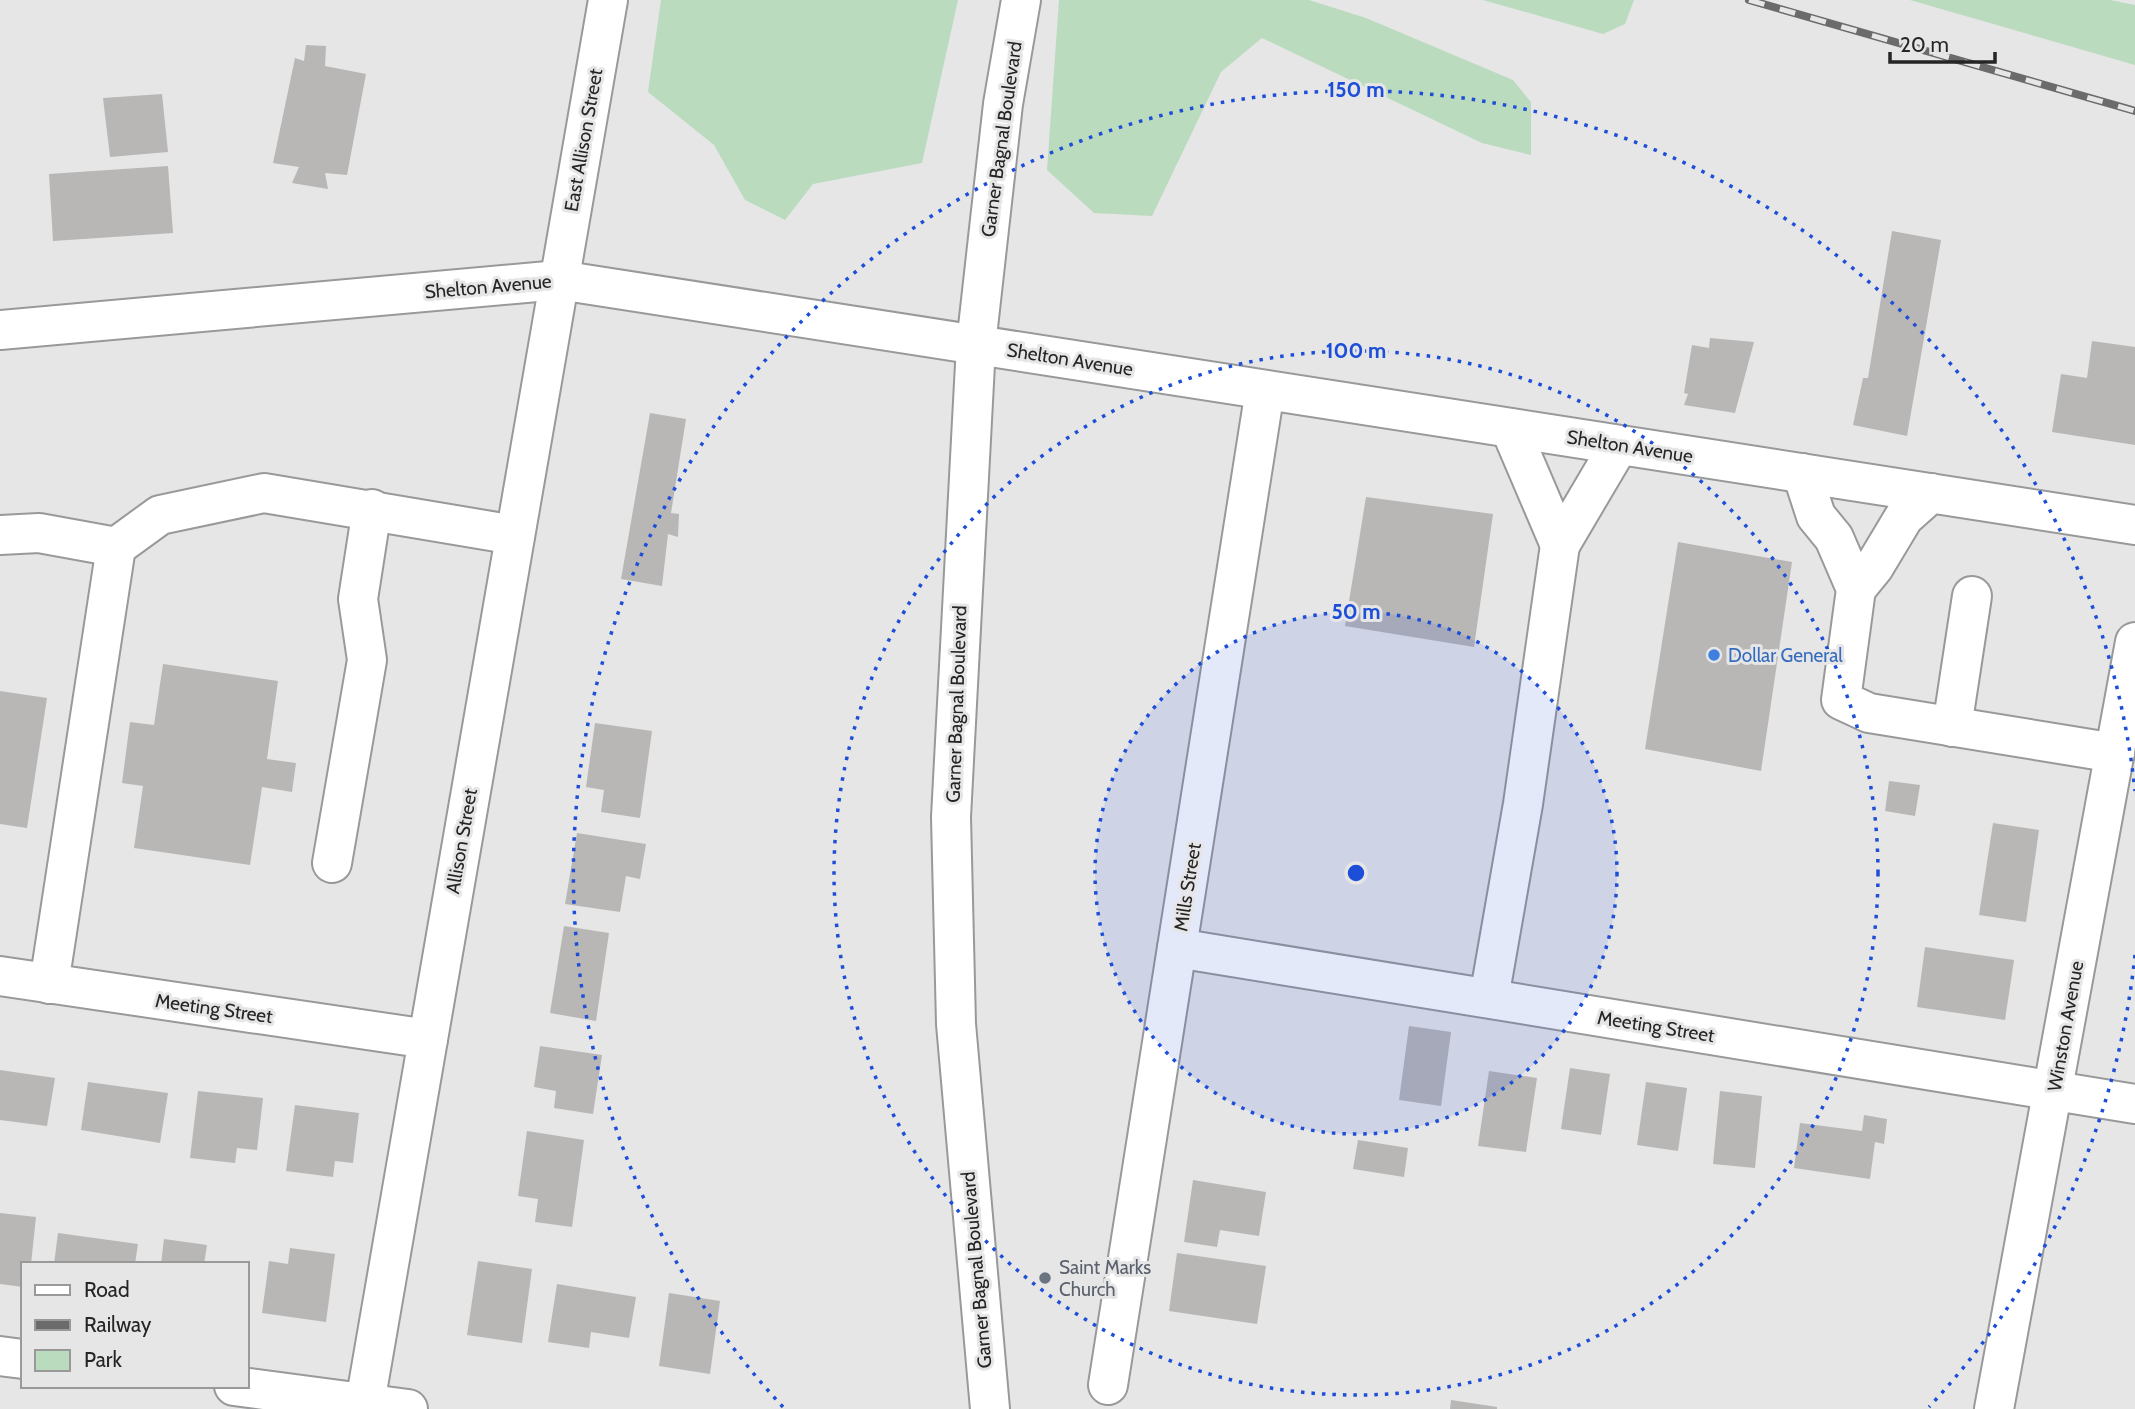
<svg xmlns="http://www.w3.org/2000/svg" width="2135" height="1409" font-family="Cabin,sans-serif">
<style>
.green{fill:#badbbe}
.building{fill:#b8b7b6}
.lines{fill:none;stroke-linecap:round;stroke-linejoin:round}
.minor-casing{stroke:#98999a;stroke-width:42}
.major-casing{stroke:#98999a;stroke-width:42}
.highway-casing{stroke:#98999a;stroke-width:42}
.minor{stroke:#fff;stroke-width:38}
.major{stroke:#fff;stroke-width:38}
.highway{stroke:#fff;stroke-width:38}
.rail-casing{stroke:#6b6b6c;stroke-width:8}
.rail{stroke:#e6e6e7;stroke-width:5;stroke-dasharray:16;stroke-linecap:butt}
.ring{fill:none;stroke:#1d4ed8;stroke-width:3.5;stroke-dasharray:3.5 7}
.shop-dot{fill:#3f7fe0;stroke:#e6e6e7;stroke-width:2.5}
.worship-dot{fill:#6b7280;stroke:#e6e6e7;stroke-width:2.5}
.labels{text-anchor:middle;stroke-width:6;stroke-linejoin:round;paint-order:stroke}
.street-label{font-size:19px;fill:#252525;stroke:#e6e6e7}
.shop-label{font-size:19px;fill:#366cbe;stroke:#e6e6e7;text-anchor:start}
.worship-label{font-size:19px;fill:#5b616d;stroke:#e6e6e7;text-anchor:start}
.centre{fill:#1d4ed8;stroke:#e6e6e7;stroke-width:3.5}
.ring-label{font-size:21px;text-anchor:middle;font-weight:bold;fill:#1d4ed8;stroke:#e6e6e7;stroke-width:6;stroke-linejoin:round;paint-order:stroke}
</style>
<rect width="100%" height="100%" fill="#e6e6e7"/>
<g class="green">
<polygon points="661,0 958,0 922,163 813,184 785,220 745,200 714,145 648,92"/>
<polygon points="1059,0 1309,0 1366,18 1513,80 1531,102 1531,155 1482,143 1262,38 1221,72 1152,216 1094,213 1047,170"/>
<polygon points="1483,0 1634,0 1625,24 1603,34"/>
<polygon points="1910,0 2110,0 2135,5 2135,65"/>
</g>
<g class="building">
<polygon points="306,45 326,46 325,66 366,74 347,175 325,173 328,189 292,183 299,167 273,163 295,58 304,61"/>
<polygon points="162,94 168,152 110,157 103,98"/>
<polygon points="168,166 173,233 53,241 49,174"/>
<polygon points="1892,231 1941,240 1907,436 1853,425 1863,378 1868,378"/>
<polygon points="1710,338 1754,342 1735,413 1684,405 1688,394 1684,393 1692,345 1709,348"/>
<polygon points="2092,341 2135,347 2135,445 2052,432 2061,374 2087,378"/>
<polygon points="650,413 686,419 671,513 679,514 678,537 668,534 662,586 621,579"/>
<polygon points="1366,497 1493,514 1474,647 1345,626"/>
<polygon points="1678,542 1792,562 1761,771 1645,749"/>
<polygon points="163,664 278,681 267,759 296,763 292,792 262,787 250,865 134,848 143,786 122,783 130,722 154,725"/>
<polygon points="0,691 47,698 27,828 0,824"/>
<polygon points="595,723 652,731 640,818 601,812 604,790 586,787"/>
<polygon points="1889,781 1920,785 1915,816 1885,811"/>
<polygon points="1993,823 2039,830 2026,922 1979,915"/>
<polygon points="577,833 646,844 640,879 626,876 620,912 565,904"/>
<polygon points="564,926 609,933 596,1021 550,1013"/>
<polygon points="1925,947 2014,960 2005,1020 1917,1007"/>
<polygon points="1409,1026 1451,1032 1441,1106 1399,1100"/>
<polygon points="540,1046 602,1055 593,1114 554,1108 556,1091 534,1087"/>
<polygon points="1570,1068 1610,1074 1601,1135 1561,1129"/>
<polygon points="0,1070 55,1078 47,1126 0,1120"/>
<polygon points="1489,1071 1537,1078 1526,1152 1478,1146"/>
<polygon points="88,1082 168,1093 160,1143 81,1130"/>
<polygon points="1646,1082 1687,1088 1678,1151 1637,1145"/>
<polygon points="198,1091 263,1098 257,1150 237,1148 235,1163 190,1158"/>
<polygon points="1720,1091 1762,1096 1755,1168 1713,1164"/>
<polygon points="295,1105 359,1113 353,1163 335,1161 333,1177 286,1171"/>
<polygon points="1864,1115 1887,1119 1884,1144 1875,1142 1870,1179 1794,1168 1800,1123 1862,1131"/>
<polygon points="527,1131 584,1140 572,1227 535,1222 538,1199 518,1196"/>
<polygon points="1358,1140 1408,1148 1404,1177 1353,1169"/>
<polygon points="1193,1180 1266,1192 1259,1236 1220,1230 1217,1247 1184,1242"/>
<polygon points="0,1213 36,1217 31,1264 23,1264 23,1287 0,1284"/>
<polygon points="58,1233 138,1244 135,1264 54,1264"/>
<polygon points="164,1239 207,1245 204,1264 161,1264"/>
<polygon points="290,1248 335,1254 326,1322 262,1313 269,1261 288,1264"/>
<polygon points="1177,1253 1266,1266 1257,1324 1169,1311"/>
<polygon points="478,1261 532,1269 522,1343 467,1335"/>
<polygon points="557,1284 636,1297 629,1338 591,1332 589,1348 548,1342"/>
<polygon points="669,1293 720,1301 710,1374 659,1366"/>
<polygon points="1451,1400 1497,1407 1497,1409 1450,1409"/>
</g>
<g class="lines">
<g class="minor-casing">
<g id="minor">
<polyline points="1510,428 1560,545 1619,445"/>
<polyline points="1802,473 1816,516 1834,538 1856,589 1841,700 1869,713 2115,753"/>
<polyline points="0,535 39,533 116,547"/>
<polyline points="1856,589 1874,567 1904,517 1931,493"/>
<polyline points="1952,727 1972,596"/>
<polyline points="332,863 367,660 358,599 372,509"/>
<polyline points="1177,948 2135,1104"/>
<polyline points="0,976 428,1039"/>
<polyline points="49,984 116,547 160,515 264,493 515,535"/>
<polyline points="1489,998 1523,804 1560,545"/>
<polyline points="0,1356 23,1359"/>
<polyline points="1108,1385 1265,390"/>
<polyline points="234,1386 408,1409"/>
<polyline points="365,1403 608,0"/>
<polyline points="1994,1409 2135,642"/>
</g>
</g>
<g class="major-casing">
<polyline id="major" points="0,330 559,280 2135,525"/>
</g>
<g class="highway-casing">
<polyline id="highway" points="990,1409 956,1024 951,817 976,345 1003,104 1021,0"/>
</g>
<use href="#minor" class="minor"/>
<use href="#major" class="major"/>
<use href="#highway" class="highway"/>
<g class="rail-casing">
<polyline id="rail" points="1749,0 2135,111"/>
</g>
<use href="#rail" class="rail"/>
</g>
<circle cx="1356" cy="873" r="261" fill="#1d4ed8" fill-opacity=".12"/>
<g class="ring">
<circle cx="1356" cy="873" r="261"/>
<circle cx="1356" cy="873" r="522"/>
<path d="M2135 955A783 783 0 0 1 1929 1407M783 1407A783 783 0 1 1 2135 791"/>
</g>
<circle class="shop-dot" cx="1714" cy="655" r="7"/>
<circle class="worship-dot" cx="1045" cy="1278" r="7"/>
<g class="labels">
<g class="street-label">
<text transform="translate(1001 139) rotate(-82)" y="7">Garner Bagnal Boulevard</text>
<text transform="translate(583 140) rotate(-80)" y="7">East Allison Street</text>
<text transform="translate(488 286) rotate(-5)" y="7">Shelton Avenue</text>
<text transform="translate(1070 359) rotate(9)" y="7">Shelton Avenue</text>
<text transform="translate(1630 446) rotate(9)" y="7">Shelton Avenue</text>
<text transform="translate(956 704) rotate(-88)" y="7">Garner Bagnal Boulevard</text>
<text transform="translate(461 841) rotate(-80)" y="7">Allison Street</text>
<text transform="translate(1187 887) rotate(-81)" y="7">Mills Street</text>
<text transform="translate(214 1008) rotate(8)" y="7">Meeting Street</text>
<text transform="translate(1656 1026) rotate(9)" y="7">Meeting Street</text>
<text transform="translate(2065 1026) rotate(-80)" y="7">Winston Avenue</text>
<text transform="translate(976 1270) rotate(-95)" y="7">Garner Bagnal Boulevard</text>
</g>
<g class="shop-label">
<text x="1728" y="662">Dollar General</text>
</g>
<g class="worship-label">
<text x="1059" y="1274">Saint Marks<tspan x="1059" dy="22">Church</tspan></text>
</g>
</g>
<circle cx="1356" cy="873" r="10" class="centre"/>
<g class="ring-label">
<text x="1356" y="97">150 m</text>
<text x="1356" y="358">100 m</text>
<text x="1356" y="619">50 m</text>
</g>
<rect x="21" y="1262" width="228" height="126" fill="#e6e6e7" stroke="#999999" stroke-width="2"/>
<rect x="35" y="1285" width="35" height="10" fill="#ffffff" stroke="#999999" stroke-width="2"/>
<text x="84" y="1297" font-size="21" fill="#252525">Road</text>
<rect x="35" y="1320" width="35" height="10" fill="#6b6b6c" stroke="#999999" stroke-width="2"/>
<text x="84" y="1332" font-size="21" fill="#252525">Railway</text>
<rect x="35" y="1350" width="35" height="21" fill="#badbbe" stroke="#999999" stroke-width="2"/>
<text x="84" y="1367" font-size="21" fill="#252525">Park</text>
<path d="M1890 52v10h105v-10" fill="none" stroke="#252525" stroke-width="3.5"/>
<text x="1900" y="52" font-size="21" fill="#252525" stroke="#e6e6e7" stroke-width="5" paint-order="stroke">20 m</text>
</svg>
